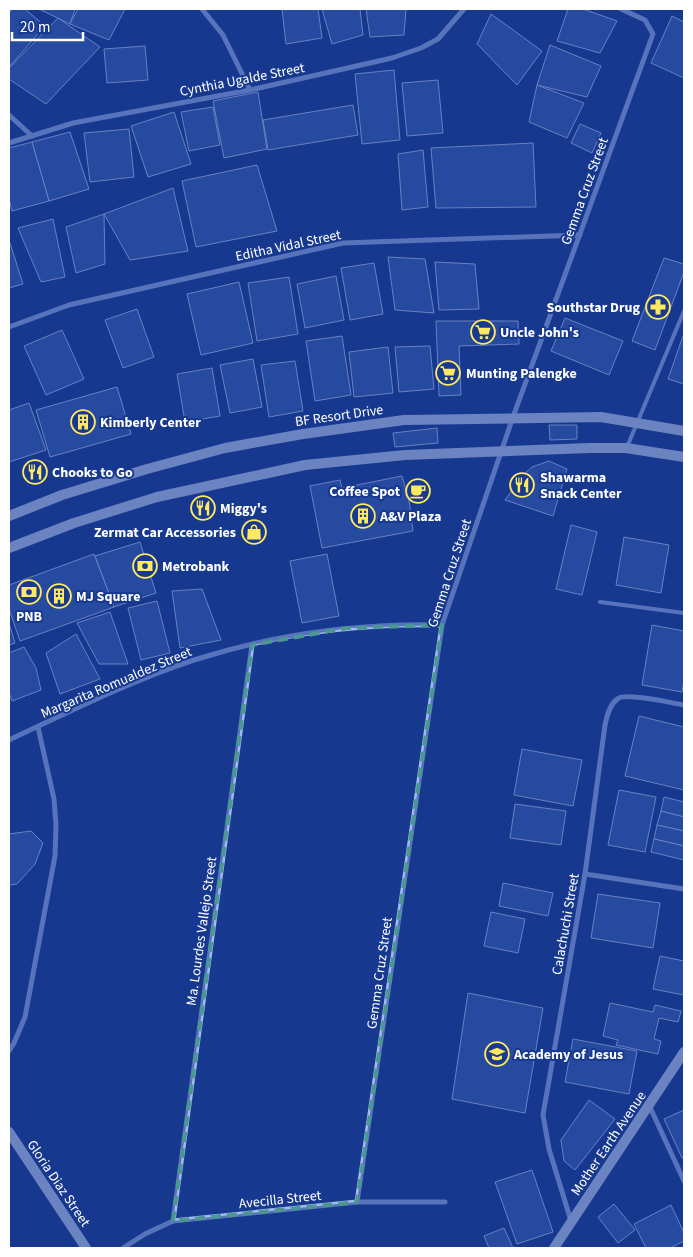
<svg xmlns="http://www.w3.org/2000/svg" width="693" height="1257" font-family="'Source Sans 3',sans-serif">
<style>
.building{fill:#3b5fb5;stroke:#c9d8fb}
.lines{fill:none;stroke-linecap:round;stroke-linejoin:round}
.lane{stroke:#a3baf0;stroke-width:4}
.street{stroke:#a3baf0;stroke-width:5}
.secondary{stroke:#d1ddfb;stroke-width:10}
.marked{fill:none;stroke:#4b9892;stroke-width:4;stroke-dasharray:10 6;stroke-linejoin:round}
.labels{text-anchor:middle;stroke-width:4;stroke-linejoin:round;paint-order:stroke}
.street-label{font-size:14px;fill:#fff;stroke:#17398f}
.poi-label{font-size:14px;font-weight:bold;fill:#fff;stroke:#17398f;text-anchor:start}
</style>
<rect width="100%" height="100%" fill="#17398f"/>
<g class="building">
<polygon points="12,9 25,9 45,26 9,67 9,13"/>
<polygon points="39,9 75,9 70,24"/>
<polygon points="78,9 125,9 109,40 70,24"/>
<polygon points="282,9 318,9 322,38 286,44"/>
<polygon points="322,9 360,9 363,35 332,44"/>
<polygon points="366,9 406,9 404,35 370,37"/>
<polygon points="568,9 583,9 617,21 600,53 557,41"/>
<polygon points="491,14 542,51 517,85 477,44"/>
<polygon points="672,16 684,22 684,78 651,63"/>
<polygon points="58,18 100,47 46,104 9,79 9,68"/>
<polygon points="550,45 601,66 587,97 537,85"/>
<polygon points="145,46 148,80 107,83 104,49"/>
<polygon points="394,70 400,140 362,144 355,74"/>
<polygon points="438,80 443,133 407,136 402,83"/>
<polygon points="537,85 584,103 567,138 529,122"/>
<polygon points="258,92 267,149 224,158 213,101"/>
<polygon points="353,105 358,135 268,150 263,120"/>
<polygon points="213,107 220,145 189,151 181,112"/>
<polygon points="174,112 191,164 148,177 131,126"/>
<polygon points="580,124 601,133 592,153 571,143"/>
<polygon points="129,129 134,177 90,182 84,133"/>
<polygon points="70,132 89,189 49,201 32,142"/>
<polygon points="32,142 49,201 12,211 9,199 9,148"/>
<polygon points="533,143 536,207 436,208 431,148"/>
<polygon points="423,150 428,207 402,210 398,154"/>
<polygon points="257,165 277,231 196,247 182,181"/>
<polygon points="173,188 188,251 130,260 104,214"/>
<polygon points="104,214 105,264 76,273 66,227"/>
<polygon points="53,219 65,277 41,282 18,228"/>
<polygon points="9,240 23,284 9,288"/>
<polygon points="388,257 425,259 434,313 395,310"/>
<polygon points="664,258 684,264 684,272 655,350 632,341"/>
<polygon points="435,262 475,264 479,309 439,310"/>
<polygon points="374,263 383,314 350,320 341,268"/>
<polygon points="336,276 344,320 305,328 297,284"/>
<polygon points="289,277 298,334 257,341 248,283"/>
<polygon points="239,282 253,343 201,355 187,294"/>
<polygon points="137,309 154,357 123,368 105,320"/>
<polygon points="565,318 623,341 609,375 551,351"/>
<polygon points="436,321 518,321 519,344 459,346 461,395 439,396"/>
<polygon points="62,330 84,379 46,395 24,346"/>
<polygon points="684,333 684,384 668,379"/>
<polygon points="342,336 351,395 315,401 306,341"/>
<polygon points="430,346 434,389 399,392 395,347"/>
<polygon points="388,347 393,393 354,397 349,352"/>
<polygon points="253,359 262,407 230,413 220,365"/>
<polygon points="295,361 303,411 269,417 261,365"/>
<polygon points="212,368 220,416 185,422 177,374"/>
<polygon points="117,387 131,434 50,457 36,410"/>
<polygon points="29,403 46,450 9,462 9,410"/>
<polygon points="549,425 577,425 577,439 550,440"/>
<polygon points="437,428 438,443 395,447 393,433"/>
<polygon points="549,461 567,469 553,516 505,500 522,476 532,467"/>
<polygon points="402,476 409,500 413,531 322,548 310,486 340,480 342,488"/>
<polygon points="571,525 597,532 582,595 556,589"/>
<polygon points="624,537 669,545 661,593 616,585"/>
<polygon points="140,542 156,593 114,607 95,556"/>
<polygon points="94,554 114,607 20,641 9,609 9,585"/>
<polygon points="327,554 339,616 302,623 290,561"/>
<polygon points="202,589 221,640 180,648 172,591"/>
<polygon points="157,601 170,653 141,660 128,608"/>
<polygon points="110,612 128,664 99,664 77,623"/>
<polygon points="9,623 15,643 9,645"/>
<polygon points="652,625 684,631 684,681 682,692 642,685"/>
<polygon points="76,634 100,679 60,694 46,653"/>
<polygon points="24,647 36,668 41,690 12,701 9,692 9,653"/>
<polygon points="639,716 684,727 684,790 625,776"/>
<polygon points="522,749 582,760 573,806 514,795"/>
<polygon points="619,790 656,797 645,852 608,845"/>
<polygon points="664,797 684,802 684,817 661,811"/>
<polygon points="515,804 566,811 561,845 510,838"/>
<polygon points="661,811 684,817 684,831 657,825"/>
<polygon points="657,825 684,831 684,846 654,839"/>
<polygon points="31,831 43,843 35,864 17,884 9,885 9,834"/>
<polygon points="654,839 684,846 684,860 651,852"/>
<polygon points="503,883 553,893 548,916 499,906"/>
<polygon points="598,894 660,903 653,948 591,938"/>
<polygon points="491,912 525,919 518,953 484,946"/>
<polygon points="660,956 684,961 684,995 653,989"/>
<polygon points="468,993 543,1008 525,1113 452,1099"/>
<polygon points="610,1003 653,1012 655,1005 681,1011 678,1022 659,1018 654,1039 661,1041 658,1054 616,1045 618,1040 603,1036"/>
<polygon points="573,1039 637,1051 629,1094 565,1082"/>
<polygon points="589,1100 615,1119 575,1170 564,1161 561,1140"/>
<polygon points="684,1110 684,1157 682,1158 664,1119"/>
<polygon points="532,1170 553,1232 517,1244 495,1182"/>
<polygon points="614,1204 635,1230 618,1243 598,1217"/>
<polygon points="671,1205 684,1233 684,1241 670,1248 646,1248 634,1224"/>
<polygon points="504,1228 513,1248 489,1248 484,1236"/>
</g>
<g class="lines">
<g class="lane">
<polyline points="627,447 684,311"/>
<polyline points="600,602 684,613"/>
</g>
<g class="street">
<polyline points="202,9 223,35 250,90"/>
<polyline points="9,115 32,136"/>
<polyline points="9,143 73,123 250,90 392,58 421,48 438,39 464,9"/>
<polyline points="9,327 69,305 343,243 580,235"/>
<path d="M9 740C69 712 130 681 194 660 275 634 357 623 442 625"/>
<polyline points="585,874 684,889"/>
<polyline points="9,1051 14,1043 25,1017 55,856 56,825 54,799 38,727"/>
<polyline points="649,1105 684,1181"/>
<polyline points="357,1202 442,625 513,417 653,34 645,20 621,9"/>
<polyline points="173,1221 252,645"/>
<path d="M571 1221 549 1149 543 1115 585 874 605 725C607 715 610 703 619 698 627 693 672 703 684 705"/>
<polyline points="123,1248 145,1234 173,1221 357,1202 445,1202"/>
</g>
<g class="secondary">
<polyline points="9,516 62,495 147,469 225,448 303,434 404,420 601,417 684,431"/>
<polyline points="9,548 74,523 157,497 305,465 405,455 590,448 626,448 684,457"/>
<polyline points="9,1132 86,1248"/>
<polyline points="554,1248 684,1052"/>
</g>
</g>
<path d="M0 0H693V1257H0ZM442 625 357 1202 173 1221 252 645 347 628Z" fill="#17398f" fill-opacity=".55" fill-rule="evenodd"/>
<path class="marked" d="M442 625 357 1202 173 1221 252 645 347 628Z"/>
<defs>
<g id="pharmacy-ring" transform="scale(1.25)"><circle r="9.5" fill="#17398f" stroke="#ffe961" stroke-width="1.5"/><path d="M-2-6h4v4h4v4h-4v4h-4v-4h-4v-4h4Z" fill="#ffe961"/></g>
<g id="supermarket-ring" transform="scale(1.25)"><circle r="9.5" fill="#17398f" stroke="#ffe961" stroke-width="1.5"/><path d="M-6-5.5h2.5l.6 2H6L4.5 2H-2.5L-4.4-4H-6ZM-1.5 3.2a1.3 1.3 0 1 0 .1 0ZM3 3.2a1.3 1.3 0 1 0 .1 0Z" fill="#ffe961"/></g>
<g id="building-ring" transform="scale(1.25)"><circle r="9.5" fill="#17398f" stroke="#ffe961" stroke-width="1.5"/><path d="M-4-6H4V6H1V3H-1V6H-4ZM-2.5-4.3h1.7v1.8h-1.7ZM.8-4.3h1.7v1.8H.8ZM-2.5-1h1.7V.8h-1.7ZM.8-1h1.7V.8H.8Z" fill="#ffe961"/></g>
<g id="restaurant-ring" transform="scale(1.25)"><circle r="9.5" fill="#17398f" stroke="#ffe961" stroke-width="1.5"/><path d="M-5-6h1v4h1v-4h1v4h1v-4h1v5L-1.5 .5V6h-2V.5L-5-1ZM5-6V6H3V1.5H1.5Q1.5-4 5-6Z" fill="#ffe961"/></g>
<g id="cafe-ring" transform="scale(1.25)"><circle r="9.5" fill="#17398f" stroke="#ffe961" stroke-width="1.5"/><path d="M-5.5-4.5H6V0H3Q3 3.5 0 3.5H-2.5Q-5.5 3.5-5.5 0ZM3-3.2v2h1.7v-2ZM-6 4.5H4V6H-6Z" fill="#ffe961"/></g>
<g id="shop-ring" transform="scale(1.25)"><circle r="9.5" fill="#17398f" stroke="#ffe961" stroke-width="1.5"/><path d="M-5-2.5h2.3a2.7 3.5 0 0 1 5.4 0H5L5.5 6h-11ZM-1.5-2.5h3a1.5 2.3 0 0 0-3 0Z" fill="#ffe961"/></g>
<g id="bank-ring" transform="scale(1.25)"><circle r="9.5" fill="#17398f" stroke="#ffe961" stroke-width="1.5"/><path d="M-6-4H6V4H-6ZM0-2.3a2.3 2.3 0 1 0 0 4.6a2.3 2.3 0 1 0 0-4.6Z" fill="#ffe961"/></g>
<g id="school-ring" transform="scale(1.25)"><circle r="9.5" fill="#17398f" stroke="#ffe961" stroke-width="1.5"/><path d="M0-5L7-2L0 1L-7-2ZM-4 1L0 2.5L4 1V4Q0 6-4 4Z" fill="#ffe961"/></g>
</defs>
<g fill-rule="evenodd">
<use href="#pharmacy-ring" x="658" y="307"/>
<use href="#supermarket-ring" x="483" y="332"/>
<use href="#supermarket-ring" x="448" y="373"/>
<use href="#building-ring" x="83" y="422"/>
<use href="#restaurant-ring" x="35" y="472"/>
<use href="#restaurant-ring" x="522" y="485"/>
<use href="#cafe-ring" x="418" y="491"/>
<use href="#restaurant-ring" x="203" y="508"/>
<use href="#building-ring" x="363" y="516"/>
<use href="#shop-ring" x="254" y="532"/>
<use href="#bank-ring" x="145" y="566"/>
<use href="#bank-ring" x="29" y="592"/>
<use href="#building-ring" x="59" y="596"/>
<use href="#school-ring" x="497" y="1054"/>
</g>
<g class="labels">
<g class="street-label">
<text transform="translate(242 79) rotate(-11)" y="5">Cynthia Ugalde Street</text>
<text transform="translate(584 191) rotate(-70)" y="5">Gemma Cruz Street</text>
<text transform="translate(288 245) rotate(-12)" y="5">Editha Vidal Street</text>
<text transform="translate(339 415) rotate(-8)" y="5">BF Resort Drive</text>
<text transform="translate(449 573) rotate(-72)" y="5">Gemma Cruz Street</text>
<text transform="translate(116 682) rotate(-23)" y="5">Margarita Romualdez Street</text>
<text transform="translate(565 924) rotate(-80)" y="5">Calachuchi Street</text>
<text transform="translate(201 931) rotate(-82)" y="5">Ma. Lourdes Vallejo Street</text>
<text transform="translate(379 973) rotate(-82)" y="5">Gemma Cruz Street</text>
<text transform="translate(608 1143) rotate(-56)" y="5">Mother Earth Avenue</text>
<text transform="translate(59 1183) rotate(56)" y="5">Gloria Diaz Street</text>
<text transform="translate(280 1199) rotate(-6)" y="5">Avecilla Street</text>
</g>
<g class="poi-label">
<text x="640" y="312" text-anchor="end">Southstar Drug</text>
<text x="500" y="337">Uncle John's</text>
<text x="466" y="378">Munting Palengke</text>
<text x="100" y="427">Kimberly Center</text>
<text x="52" y="477">Chooks to Go</text>
<text x="540" y="482">Shawarma<tspan x="540" dy="16">Snack Center</tspan></text>
<text x="400" y="496" text-anchor="end">Coffee Spot</text>
<text x="220" y="513">Miggy's</text>
<text x="380" y="521">A&amp;V Plaza</text>
<text x="236" y="537" text-anchor="end">Zermat Car Accessories</text>
<text x="162" y="571">Metrobank</text>
<text x="76" y="601">MJ Square</text>
<text x="29" y="621" text-anchor="middle">PNB</text>
<text x="514" y="1059">Academy of Jesus</text>
</g>
</g>
<rect width="693" height="1257" fill="none" stroke="#ffffff" stroke-width="20"/>
<path d="M12 32v8h71v-8" fill="none" stroke="#ffffff" stroke-width="2.5"/>
<text x="20" y="32" font-size="15" fill="#ffffff" stroke="#17398f" stroke-width="4" paint-order="stroke">20 m</text>
</svg>
